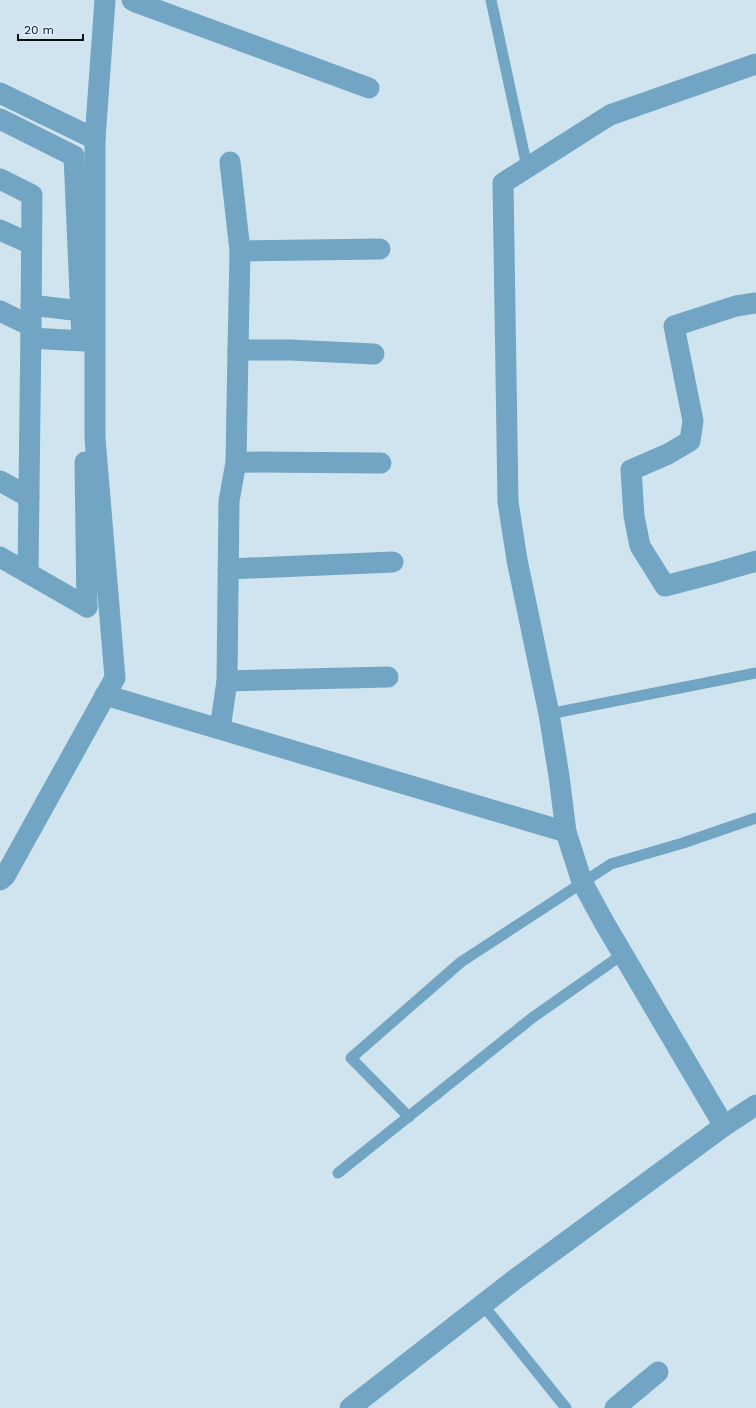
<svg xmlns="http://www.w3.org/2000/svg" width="756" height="1408" font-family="'Work Sans',sans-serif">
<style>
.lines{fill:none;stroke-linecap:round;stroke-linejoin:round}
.service{stroke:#71a5c3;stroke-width:11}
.minor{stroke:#71a5c3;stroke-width:21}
</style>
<rect width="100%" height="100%" fill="#d0e4ef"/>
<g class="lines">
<g class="service">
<polyline points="491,0 527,167"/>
<polyline points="549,714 756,673"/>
<polyline points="409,1117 351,1058 461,962 611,864 683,843 756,818"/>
<polyline points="338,1173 532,1018 623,954"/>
<polyline points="483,1305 566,1408"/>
</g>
<g class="minor">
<polyline points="132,0 138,3 369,88"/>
<polyline points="0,93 95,139 95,438 115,678 5,876 0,880"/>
<polyline points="0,119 74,156 82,339"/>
<polyline points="95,139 105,0"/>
<polyline points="230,162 240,251 238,350 290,350 374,354"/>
<polyline points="0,179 32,195 31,326"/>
<polyline points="0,230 31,244"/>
<polyline points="240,251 380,249"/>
<polyline points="756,303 736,306 674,326 693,421 690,441 668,454 631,470 634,516 640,546 665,586 715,573 756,561"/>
<polyline points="31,305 81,311"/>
<polyline points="0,311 31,326 28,573"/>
<polyline points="31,338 83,341"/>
<polyline points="85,462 87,607"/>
<polyline points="236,462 381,463"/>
<polyline points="0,481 29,497"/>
<polyline points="0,557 87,607"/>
<polyline points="228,569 393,562"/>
<polyline points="227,681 388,677"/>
<polyline points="105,695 566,832"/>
<polyline points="220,729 227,681 229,501 236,462 238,350"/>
<polyline points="724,1126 605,924 582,882 566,832 559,776 549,714 517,560 508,502 503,183 610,115 756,64"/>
<polyline points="350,1408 514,1280 724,1126 756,1105"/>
<polyline points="615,1408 658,1372"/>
</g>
</g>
<path d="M18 34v6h65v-6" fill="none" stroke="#090f13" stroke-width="2"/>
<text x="24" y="34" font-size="12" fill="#090f13" stroke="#ddf1fd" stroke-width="3" paint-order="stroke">20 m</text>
</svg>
